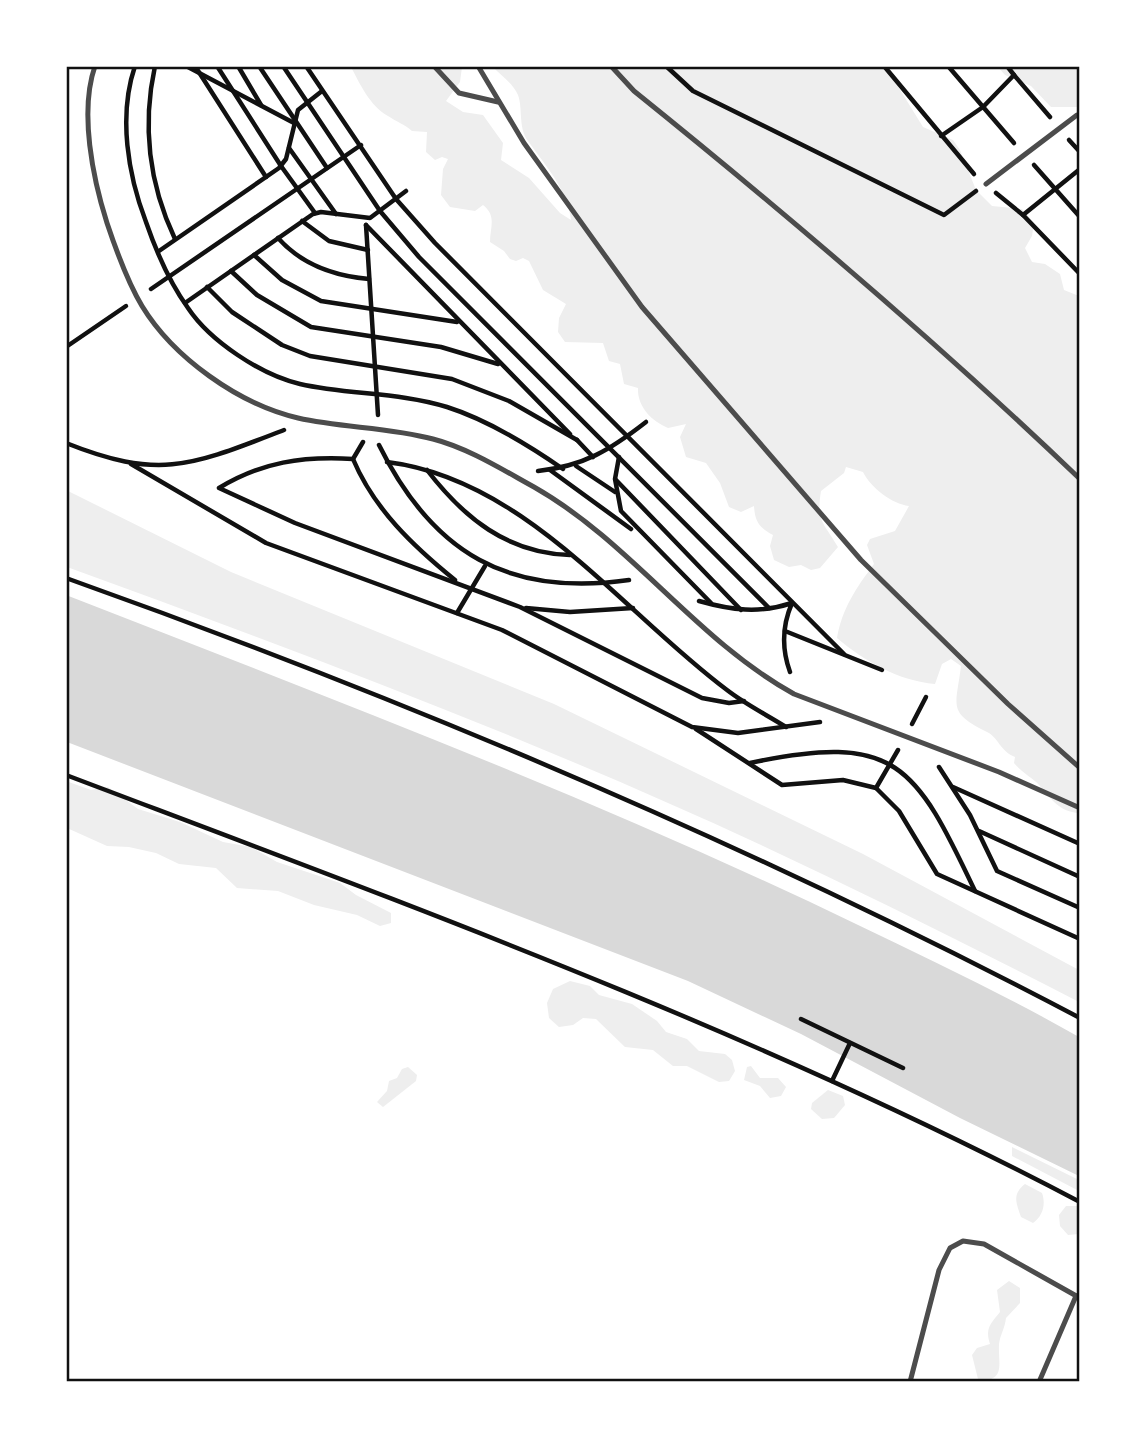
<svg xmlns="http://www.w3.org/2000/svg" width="1146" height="1448" font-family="'Sofia Sans Condensed',sans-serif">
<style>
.green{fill:#eee}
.water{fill:#d9d9d9}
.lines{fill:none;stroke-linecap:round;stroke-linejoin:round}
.path{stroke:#111;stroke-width:4.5}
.service{stroke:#4c4c4c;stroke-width:5}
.neatline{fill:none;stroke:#111;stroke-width:2.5}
</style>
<rect width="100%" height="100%" fill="#fff"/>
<g class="green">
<path d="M351 67H462L460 82 446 101 463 112 483 115 503 143 501 160 529 178 560 213 571 220C568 190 545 165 528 141 518 128 523 108 518 95 513 83 501 76 493 67H886L923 127 953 140 960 150 976 190 992 206 1022 209 1034 223 1032 236 1025 248 1032 262 1045 264 1060 274 1064 290 1079 296V813C1060 812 1051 799 1039 785 1033 778 1023 774 1014 763L1015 757C1000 751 998 737 987 732 947 712 956 707 961 666L951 659 942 664 935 684C899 681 864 661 837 638 842 609 856 588 874 564L867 545 870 539 895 531 909 506C892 504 871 488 863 472L846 467 844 473 821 491C816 522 824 523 838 547L820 568 811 570 801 565 789 567 774 560 770 546 773 535C759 527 755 522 754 506L741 512 729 507 720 483 706 463 686 457 680 437 686 424 668 428C651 421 637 406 638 388L624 384 620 364 609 361 603 343 565 342 558 332 559 318 566 304 543 290 529 261 523 258 516 261 510 259 504 251 490 242C490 227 497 216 483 205L475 211 450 207 441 195 443 169 448 159 442 157 435 160 426 152 427 132 412 131C404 124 397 122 388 116 370 106 360 84 351 67Z"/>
<polygon points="998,67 1079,67 1079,107 1051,107 1031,86 1005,75"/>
<path d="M66 490 231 572 554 704 863 854 1079 970V1002C974 948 868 895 761 845 535 740 301 652 67 567Z"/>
<polygon points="66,781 91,790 108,787 138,809 180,822 223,842 251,847 277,862 340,883 356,895 391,913 391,923 380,926 357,915 314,905 278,891 237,888 216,868 179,864 156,853 129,847 107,846 67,828"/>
<polygon points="570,981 590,986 599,995 632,1004 657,1021 666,1032 687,1039 699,1051 725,1054 732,1060 735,1071 729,1081 719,1082 687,1066 673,1066 653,1050 625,1047 596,1019 583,1018 573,1025 559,1027 549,1018 547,1003 553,989"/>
<polygon points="751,1066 760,1078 778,1078 786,1087 781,1096 770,1098 760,1086 744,1080 747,1067"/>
<polygon points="408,1067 417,1075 416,1081 383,1107 377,1102 387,1091 389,1081 397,1078 402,1069"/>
<polygon points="828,1090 843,1096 845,1105 834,1118 822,1119 811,1109 812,1103"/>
<polygon points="1012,1147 1079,1180 1079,1191 1012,1156"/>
<path d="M1025 1184 1042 1193C1046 1204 1043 1216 1033 1223L1021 1217C1016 1203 1012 1194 1025 1184Z"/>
<polygon points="1066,1206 1079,1206 1079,1234 1068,1235 1060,1226 1059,1215"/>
<path d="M1009 1281 1020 1288V1303L1006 1318C1005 1328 1000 1335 999 1344 998 1366 1007 1382 974 1381L978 1379 972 1355 977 1348 990 1344C985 1329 990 1324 1000 1312L997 1290Z"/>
</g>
<path class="water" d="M66 595C333 699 599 800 856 924 931 960 1007 996 1079 1037V1176L960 1118 801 1034 688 981 67 742Z"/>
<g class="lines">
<g class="path">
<path d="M135 66C118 116 128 175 146 222 156 251 170 283 188 308 210 341 261 375 300 384 348 395 399 392 447 407 488 420 527 444 563 469"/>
<path d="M155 66C142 126 149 184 175 239"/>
<polyline points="186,66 294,123"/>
<polyline points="195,66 266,177"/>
<polyline points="217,66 281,166 315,213"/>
<polyline points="238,66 261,105"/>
<polyline points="259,66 327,168"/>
<polyline points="283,66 380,211 419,257 769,608"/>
<polyline points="306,66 396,199 435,243 844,654"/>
<polyline points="666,66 693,91 944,215 976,191"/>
<polyline points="884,66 974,174"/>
<polyline points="948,66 1014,143"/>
<polyline points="1014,75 1050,117"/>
<polyline points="941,136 983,107 1014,75 1007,66"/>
<polyline points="1069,140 1080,152"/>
<polyline points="289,148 336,214"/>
<polyline points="1034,165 1080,217"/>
<polyline points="1080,169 1023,215 1080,274"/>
<polyline points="996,193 1023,215"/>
<polyline points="302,221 329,241 368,250"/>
<polyline points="366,225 570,434"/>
<polyline points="366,225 378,415"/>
<path d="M278 238C302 265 334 276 369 279"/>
<polyline points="159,251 279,168 286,159 298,110 322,91"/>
<polyline points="254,255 282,280 321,301 457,322"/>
<polyline points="231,271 257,295 311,327 441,347 498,364"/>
<polyline points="207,287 232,312 282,345 310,356 452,379 509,401 577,440"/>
<polyline points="151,289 361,145"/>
<polyline points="185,303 313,214 321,212 370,218 406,191"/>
<polyline points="66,347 126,306"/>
<polyline points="577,440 593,457"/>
<path d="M363 442 353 459C302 456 262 462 219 488L295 523 520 607 702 698 729 703 744 701"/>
<path d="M66 443C161 481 193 465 284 430"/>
<path d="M379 445C433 554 509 597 629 580"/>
<polyline points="619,457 615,479 621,511 711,603"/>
<path d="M353 459C374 509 413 546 455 580"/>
<path d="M387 462C526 479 622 612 727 690 745 704 767 715 786 727"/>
<polyline points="131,464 266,543 502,630 692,727 738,733 820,722"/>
<polyline points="576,466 615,492"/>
<path d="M427 470C464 518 507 553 570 555"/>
<polyline points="550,470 631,529"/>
<path d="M538 471C584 466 610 450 646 422"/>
<polyline points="616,480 741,610"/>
<path d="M66 578C414 702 753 846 1080 1018"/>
<path d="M699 601C731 610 759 614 792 603 782 626 782 650 790 672"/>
<polyline points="526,608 570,612 633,608"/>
<polyline points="457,613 485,566"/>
<polyline points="785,631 882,670"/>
<polyline points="912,724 926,697"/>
<polyline points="696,729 782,785 843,780 876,788 899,811 937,874 1080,939"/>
<path d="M750 763C896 732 915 764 975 891"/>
<polyline points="939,767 970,815 997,871 1080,908"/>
<path d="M66 775C409 905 755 1031 1080 1202"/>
<polyline points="953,787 1080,844"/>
<polyline points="876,788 898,750"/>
<polyline points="979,831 1080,877"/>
<polyline points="801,1019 903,1068"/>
<polyline points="832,1081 850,1043"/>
</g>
<g class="service">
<path d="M95 66C79 112 93 179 107 223 116 250 127 281 142 306 173 357 238 404 298 418 342 428 389 427 433 439 468 448 503 470 534 487 631 542 696 640 794 694L999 772 1080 808"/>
<polyline points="434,66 459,93 498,102"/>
<polyline points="478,66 524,143 642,307 861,560 1008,704 1080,768"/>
<path d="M611 66 634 91C788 215 937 342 1080 479"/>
<polyline points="986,184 1077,115 1080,116"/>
<polyline points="910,1382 939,1270 950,1248 963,1241 984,1244 1080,1298"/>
<polyline points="1039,1382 1076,1296"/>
</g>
</g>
<rect width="1146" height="1448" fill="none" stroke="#ffffff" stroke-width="136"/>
<rect x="68" y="68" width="1010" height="1312" class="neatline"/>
</svg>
